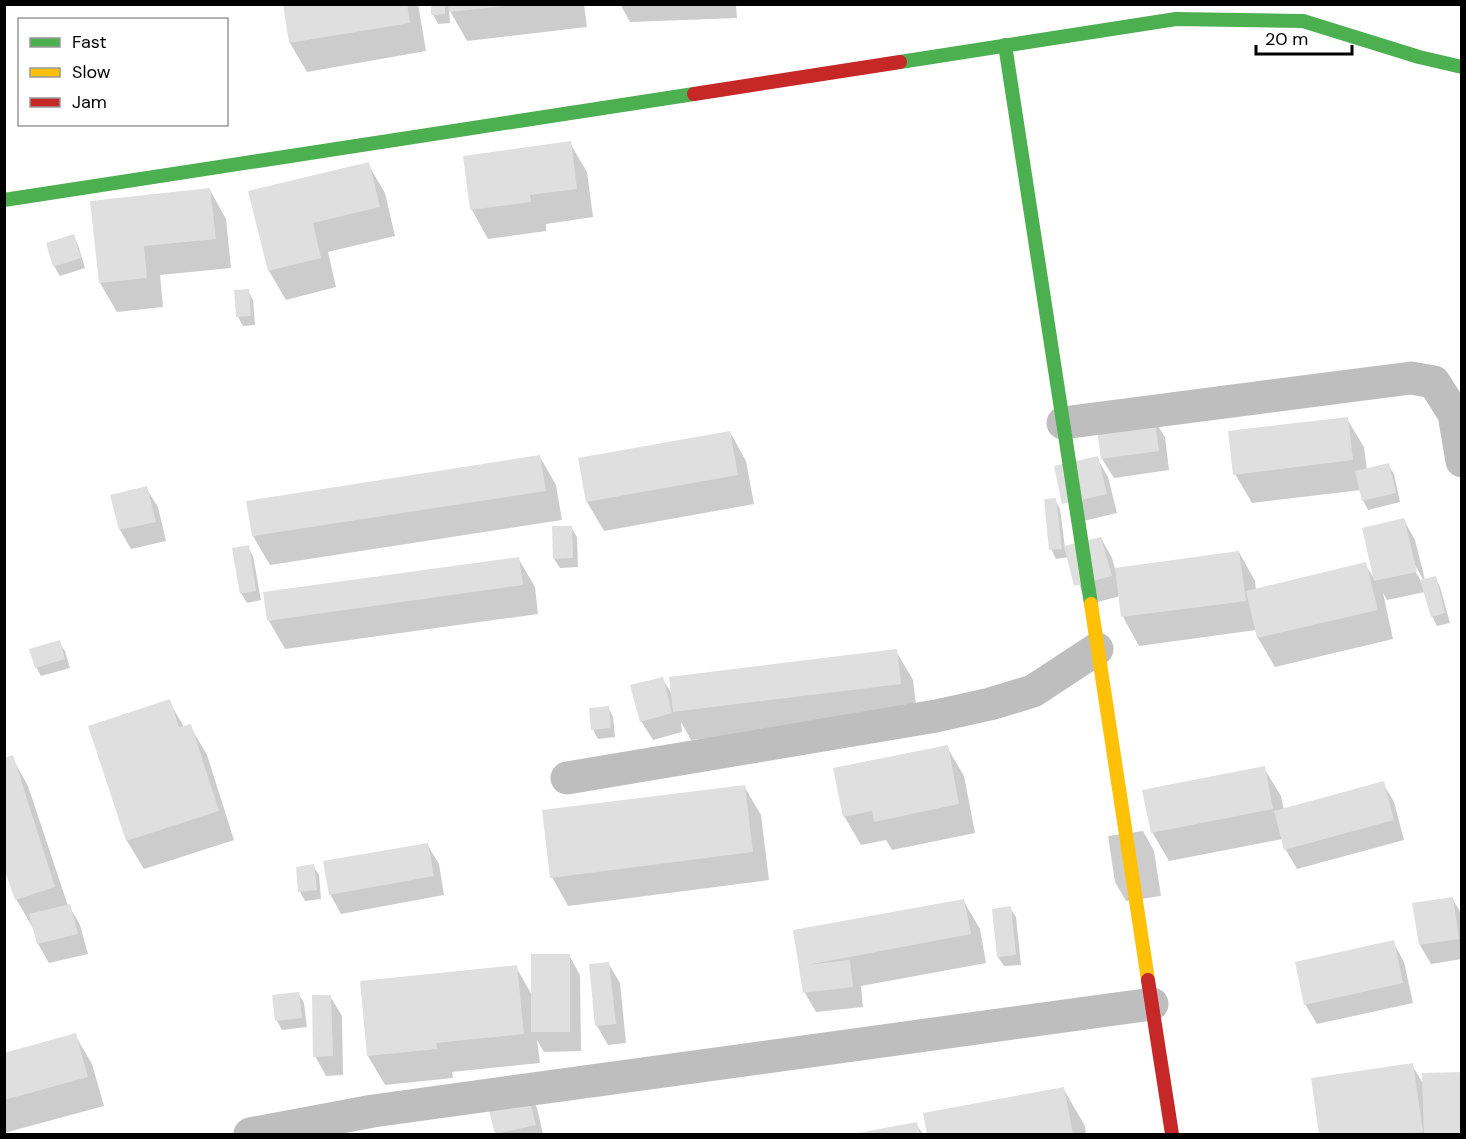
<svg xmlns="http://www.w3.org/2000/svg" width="1466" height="1139" font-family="'DM Sans',sans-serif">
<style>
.shadow{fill:#0003;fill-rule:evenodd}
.building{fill:#dfdfdf}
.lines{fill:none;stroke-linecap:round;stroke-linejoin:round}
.street{stroke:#bebebe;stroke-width:33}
.fast{stroke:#4caf50;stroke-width:14}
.slow{stroke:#ffc107;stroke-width:14}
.jam{stroke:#c62828;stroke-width:14}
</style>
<rect width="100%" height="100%" fill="#fff"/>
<g class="shadow">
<polygon points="284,4 418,4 426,51 307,72 290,43"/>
<polygon points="432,4 584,4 587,27 467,41 449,9 450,23 438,24 433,14"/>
<polygon points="620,4 736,4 737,18 630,22"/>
<polygon points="570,143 587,172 593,217 546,224 546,231 488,239 472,210 465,157"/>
<polygon points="368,164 385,193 395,236 328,252 336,287 286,300 269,271 250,192"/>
<polygon points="210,190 226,219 231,268 160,275 163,307 117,312 100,283"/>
<polygon points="73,236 78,245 85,268 60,276 54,266"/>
<polygon points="236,291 248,291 253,300 255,325 243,326 238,317"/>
<polygon points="1153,418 1165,437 1169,470 1114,478 1102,459"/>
<polygon points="1347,419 1364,447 1367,470 1388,465 1394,474 1400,502 1368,510 1363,500 1361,490 1252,503 1235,474"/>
<polygon points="730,432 746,461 754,504 604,531 587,502 580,459"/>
<polygon points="540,457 556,485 562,520 270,565 253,536"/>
<polygon points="1097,458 1108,477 1117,513 1075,523"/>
<polygon points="146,488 158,507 166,541 131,549 120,530 112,496"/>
<path d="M1055 500 1060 509 1065 548 1101 538 1112 558 1115 569 1239 552 1255 581 1256 590 1365 564 1375 580 1404 520 1415 540 1425 580 1435 578 1440 587 1450 623 1437 626 1432 616 1425 592 1387 600 1383 593 1393 639 1275 667 1258 638 1256 630 1139 646 1123 617 1120 596 1087 605 1069 557 1056 559 1051 549ZM1415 565 1424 581H1421L1412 566Z"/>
<polygon points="571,527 577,537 578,567 560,568 554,559"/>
<polygon points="248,547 253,556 261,600 247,603 241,593"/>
<polygon points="518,558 535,587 538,614 285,649 269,621"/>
<polygon points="59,642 65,651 70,668 41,676 36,667"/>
<polygon points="896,651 913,680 917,713 691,740 681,722 682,732 653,740 641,721 662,678 673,696"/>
<polygon points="169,701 184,727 190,726 207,755 234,840 144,869 127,841 90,727"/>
<polygon points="608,707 613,717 615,737 598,739 593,729"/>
<polygon points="947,747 964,776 975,833 892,850 886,840 861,845 844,816"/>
<polygon points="4,753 6,759 12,757 28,786 68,906 69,906 80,925 88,954 49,963 38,944 34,928 33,928 16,899 4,863"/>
<polygon points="1264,768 1281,796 1284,810 1383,783 1394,802 1404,840 1297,869 1286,850 1283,839 1169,861 1152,832"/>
<polygon points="744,786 761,815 769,880 568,906 552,877"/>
<polygon points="1143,831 1154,851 1161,896 1126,901 1115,882 1108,836"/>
<polygon points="427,844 439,864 444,895 341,914 330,894"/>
<polygon points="313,866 319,875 321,899 305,901 300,892"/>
<polygon points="1452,898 1462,915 1462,959 1431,964 1420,945 1414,904"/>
<polygon points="963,900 980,929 986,963 861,986 863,1007 816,1012 805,993 801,966"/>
<polygon points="1010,908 1016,917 1021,965 1004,966 998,957"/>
<polygon points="1393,942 1404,962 1413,1003 1317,1024 1305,1004"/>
<polygon points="569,955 580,975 581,1051 544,1052 537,1040 540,1063 452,1072 453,1078 385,1085 368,1056 516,967 532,995"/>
<polygon points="608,963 620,983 626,1043 608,1045 597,1026"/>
<polygon points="298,993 304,1003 307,1027 282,1030 277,1021 274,996"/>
<polygon points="330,996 342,1016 343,1075 326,1076 315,1056"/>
<polygon points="75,1035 92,1064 104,1106 4,1133 4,1054"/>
<polygon points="1412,1065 1424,1085 1462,1073 1462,1134 1320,1134 1312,1079"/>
<polygon points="526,1088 537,1108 543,1134 496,1134 487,1097"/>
<polygon points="1063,1088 1085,1126 1086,1134 928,1134 925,1114"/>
<polygon points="916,1124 923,1134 861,1134"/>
</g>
<g class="building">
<polygon points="283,4 407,4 410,23 289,43"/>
<polygon points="431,4 445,4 445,14 431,15"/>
<polygon points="448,4 505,4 505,6 449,12"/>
<polygon points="571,141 577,189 530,195 531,202 470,210 463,156"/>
<polygon points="369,162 380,207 313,223 321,258 268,271 248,191"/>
<polygon points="210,188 216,239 144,246 147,278 99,283 90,201"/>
<polygon points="74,234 81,258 53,267 46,243"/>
<polygon points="249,289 251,316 236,317 234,290"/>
<polygon points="1154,416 1159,451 1101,459 1096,424"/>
<polygon points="1348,417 1353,460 1233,475 1228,431"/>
<polygon points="730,431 738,475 586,502 578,458"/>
<polygon points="540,455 546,491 252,536 246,501"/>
<polygon points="1098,456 1107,494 1062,504 1054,466"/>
<polygon points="1389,463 1396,493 1362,501 1355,471"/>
<polygon points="147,486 156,522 119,530 110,495"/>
<polygon points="1056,498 1062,549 1049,550 1044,499"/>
<polygon points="1404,518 1417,572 1374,581 1362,528"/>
<polygon points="552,526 572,526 573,558 553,559"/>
<polygon points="1101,537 1112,576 1074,586 1064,546"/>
<polygon points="249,545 256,591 240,594 232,548"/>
<polygon points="1239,551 1246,601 1121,617 1115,568"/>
<polygon points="519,557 523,585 267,621 263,592"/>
<polygon points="1366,562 1378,610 1257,638 1246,591"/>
<polygon points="1436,576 1445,613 1431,617 1420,580"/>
<polygon points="60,640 65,659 35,668 29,649"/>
<polygon points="897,649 901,684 673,712 669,677"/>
<polygon points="663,677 672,713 640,722 630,685"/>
<polygon points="170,699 179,727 191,724 219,811 126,841 88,726"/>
<polygon points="609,706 611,728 591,730 589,708"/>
<polygon points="948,745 959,804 874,822 872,811 843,817 833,768"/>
<polygon points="13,755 55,887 15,900 4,868 4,758"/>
<polygon points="1265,766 1273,809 1151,833 1142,790"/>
<polygon points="1384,781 1394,820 1284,850 1274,811"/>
<polygon points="745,785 753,852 550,878 542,810"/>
<polygon points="428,843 434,876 329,895 323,861"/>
<polygon points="314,864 317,890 298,892 296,867"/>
<polygon points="1453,897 1459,939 1419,945 1412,903"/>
<polygon points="964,899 971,934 807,965 850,960 853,987 803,993 793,930"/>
<polygon points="70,904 78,934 37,944 29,914"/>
<polygon points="1011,906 1016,955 997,957 992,909"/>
<polygon points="1394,940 1403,983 1304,1005 1295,962"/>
<rect x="531" y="954" width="39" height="78"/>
<polygon points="609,962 616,1024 595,1026 589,964"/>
<polygon points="517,965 524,1034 436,1043 437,1049 367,1056 360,981"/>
<polygon points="299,992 302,1018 275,1021 272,995"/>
<polygon points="312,995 331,995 333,1056 313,1057"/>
<polygon points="76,1033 88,1077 4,1100 4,1053"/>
<polygon points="1413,1063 1423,1132 1404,1134 1319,1134 1311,1078"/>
<polygon points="1462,1072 1462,1133 1424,1134 1422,1073"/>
<polygon points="526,1086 536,1125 495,1134 485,1096"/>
<polygon points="1064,1087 1073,1134 927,1134 923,1113"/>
<polygon points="917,1122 920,1134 859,1134 858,1133"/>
</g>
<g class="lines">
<g class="street">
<polyline points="1063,423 1411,378 1434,382 1454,414 1462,461"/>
<polyline points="567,778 936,716 990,704 1033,691 1097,649"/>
<polyline points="250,1134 373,1111 1152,1004"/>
</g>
<g class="fast">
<polyline points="1005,45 1091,604"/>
<polyline points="900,62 1176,19 1303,21 1419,57 1462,67"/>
<polyline points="4,200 694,94"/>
</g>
<polyline class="slow" points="1091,604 1148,980"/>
<g class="jam">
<polyline points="694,94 900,62"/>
<polyline points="1148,980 1172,1134"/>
</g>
</g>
<rect width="1466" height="1139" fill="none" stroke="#000000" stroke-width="12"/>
<rect x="18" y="18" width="210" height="108" fill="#ffffff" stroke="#999999" stroke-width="1.5"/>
<rect x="30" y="38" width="30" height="9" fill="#4caf50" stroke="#999999" stroke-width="1.5"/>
<text x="72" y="48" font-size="18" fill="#000000">Fast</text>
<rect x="30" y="68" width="30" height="9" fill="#ffc107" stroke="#999999" stroke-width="1.5"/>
<text x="72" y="78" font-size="18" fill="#000000">Slow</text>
<rect x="30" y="98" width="30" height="9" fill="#c62828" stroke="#999999" stroke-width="1.5"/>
<text x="72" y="108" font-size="18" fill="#000000">Jam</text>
<path d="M1256 45v9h96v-9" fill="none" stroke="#000000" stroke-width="3"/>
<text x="1265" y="45" font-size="18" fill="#000000" stroke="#ffffff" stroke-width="4.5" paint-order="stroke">20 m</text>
</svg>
